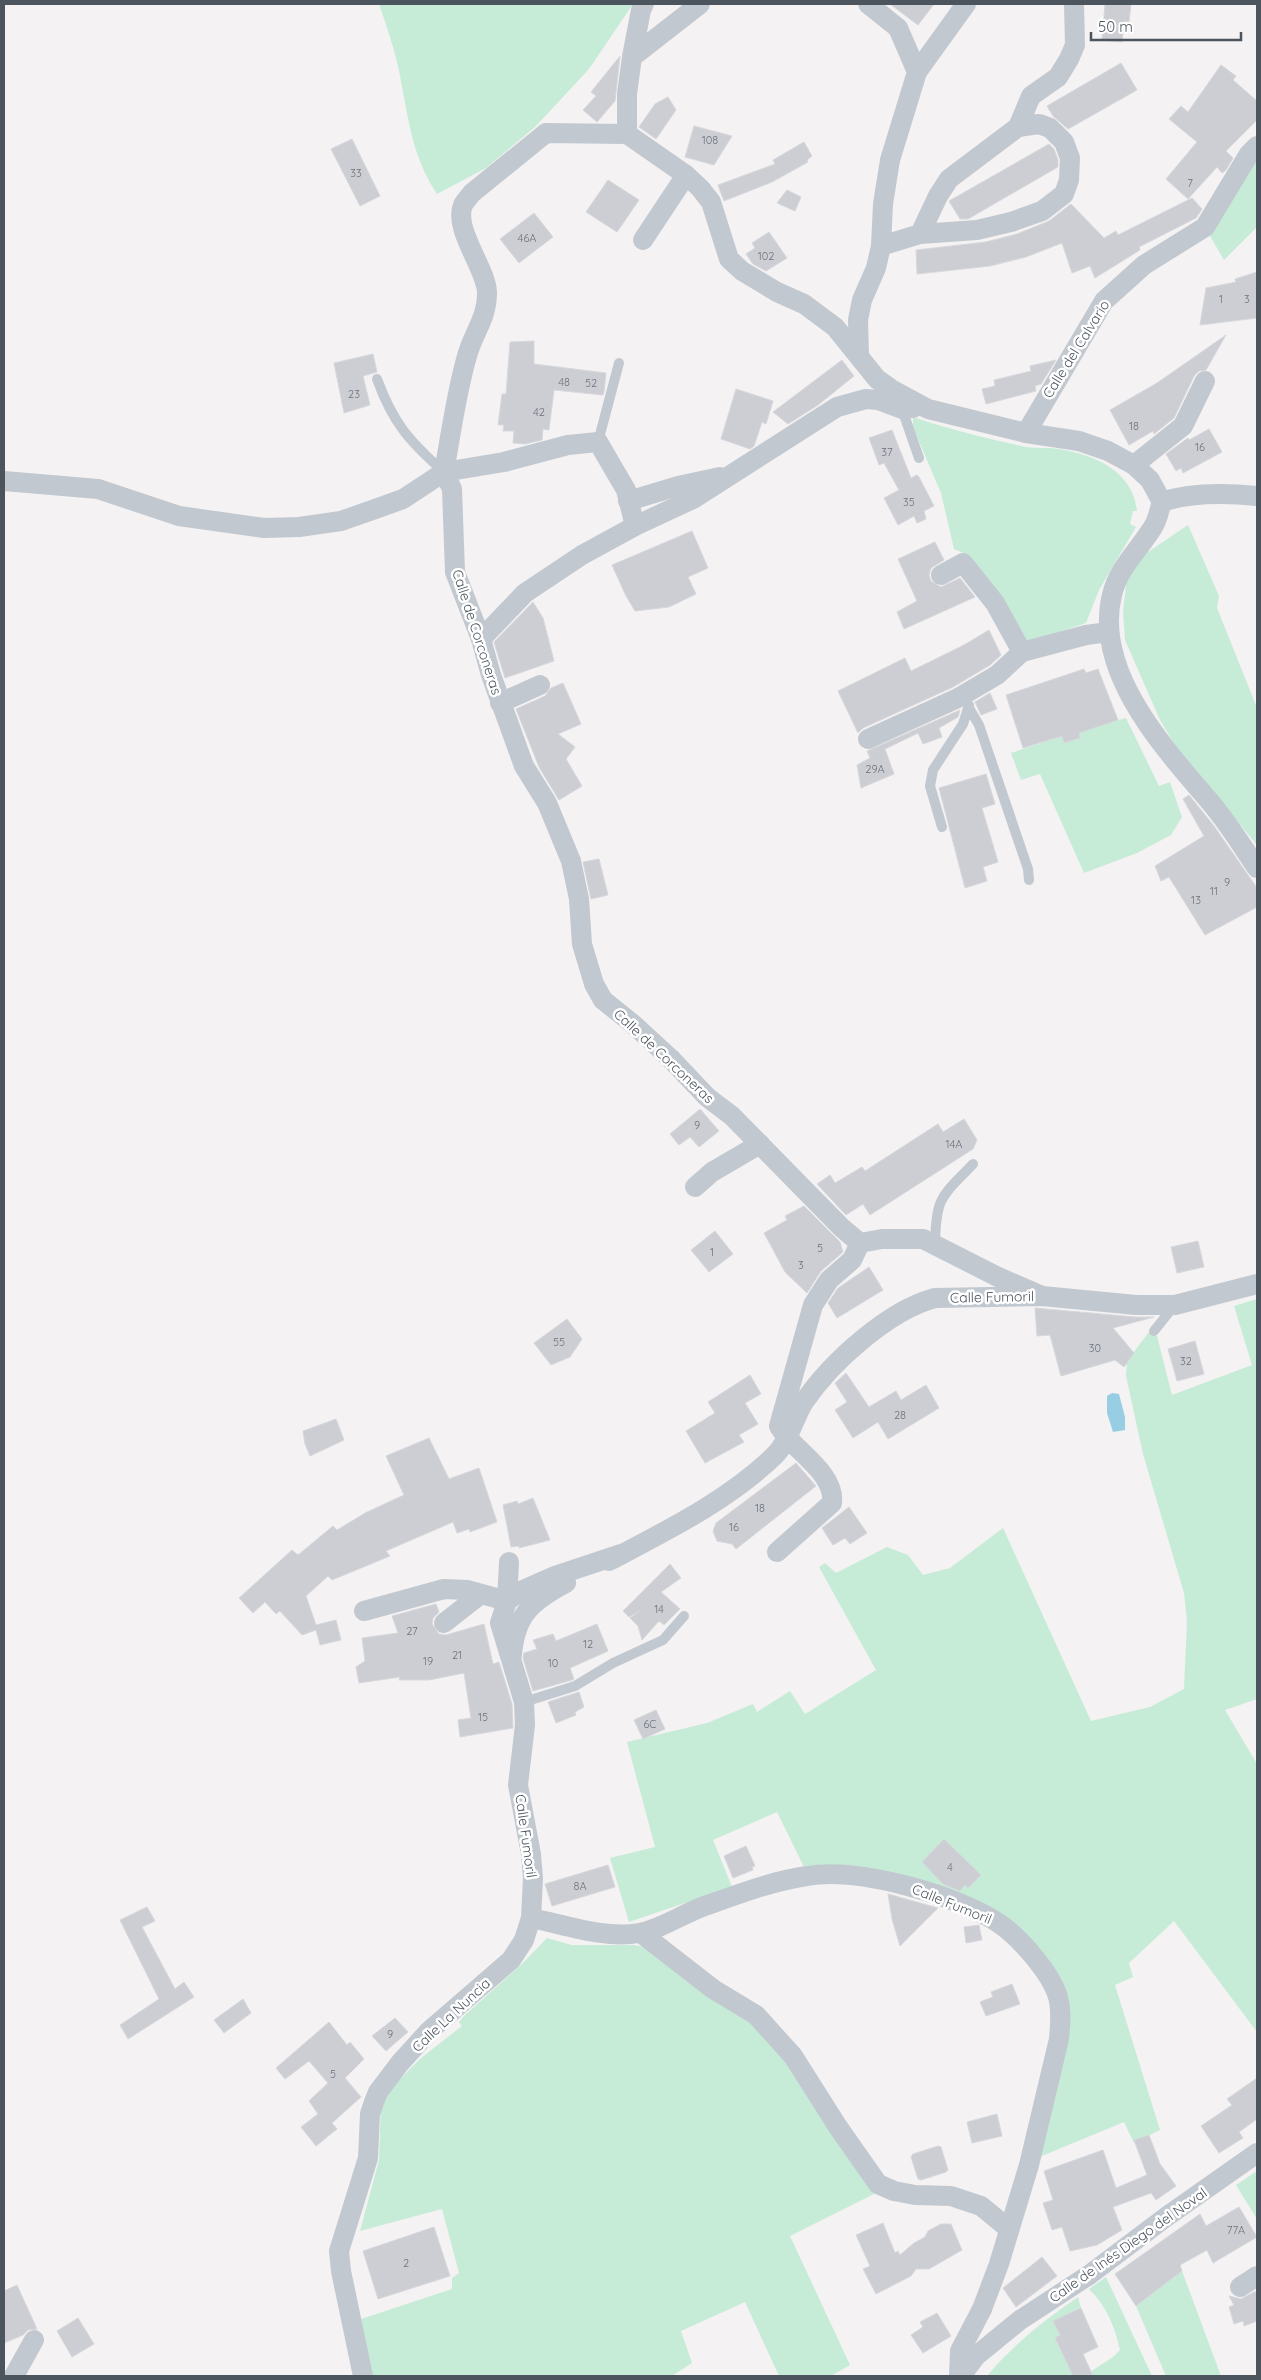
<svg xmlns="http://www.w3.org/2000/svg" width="1261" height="2380" font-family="Quicksand,sans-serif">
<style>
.green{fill:#c6ecd8}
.water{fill:#98cee4}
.building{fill:#cdced4;stroke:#d7d8dc}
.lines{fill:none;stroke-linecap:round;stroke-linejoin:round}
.lane{stroke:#c2c8cf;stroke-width:10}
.street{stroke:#c2c8cf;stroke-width:20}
.labels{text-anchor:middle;stroke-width:5;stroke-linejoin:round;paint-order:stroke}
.number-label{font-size:11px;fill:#6c727c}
.street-label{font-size:14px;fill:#4c545e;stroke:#fff}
</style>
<rect width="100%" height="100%" fill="#f4f2f2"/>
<g class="green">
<path d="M379 4H633L589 69 535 127 486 168 437 194C410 153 408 113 398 66 393 45 386 24 379 4Z"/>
<polygon points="1257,158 1257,227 1224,260 1210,236 1230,199"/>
<path d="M913 417C948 429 985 438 1021 446 1034 449 1047 447 1059 449 1095 455 1133 471 1137 511H1133L1130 524 1136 527 1099 590 1086 623 1025 643 966 554 954 549 941 493 913 427Z"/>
<polygon points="1188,525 1219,596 1217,608 1257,708 1257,845 1178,750 1160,720 1125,640 1123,612 1127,577 1145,554"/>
<polygon points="1126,718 1159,786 1170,782 1182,817 1171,835 1137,853 1084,873 1040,774 1021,780 1011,753 1062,736 1064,743 1080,738 1078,730"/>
<polygon points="1257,1299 1257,1699 1225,1710 1257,1764 1257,2032 1174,1921 1129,1963 1133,1977 1115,1985 1160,2130 1134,2143 1124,2122 1037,2158 1070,2024 1004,1916 805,1869 777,1812 713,1840 732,1887 629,1922 610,1858 655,1847 627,1742 707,1723 753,1704 757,1712 790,1691 805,1714 876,1670 819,1567 825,1563 836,1573 887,1547 908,1555 923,1575 950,1568 1003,1528 1091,1721 1150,1707 1184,1689 1187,1621 1184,1593 1143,1454 1126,1376 1127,1361 1149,1332 1157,1336 1172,1395 1252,1365 1234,1306"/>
<polygon points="547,1938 572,1945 634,1945 645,1947 726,1996 780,2049 876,2193 790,2236 850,2365 831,2376 779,2376 745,2302 681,2331 692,2363 672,2376 372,2376 361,2319 452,2289 452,2278 459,2273 442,2209 360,2231 379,2160 381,2104 391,2088 421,2058 462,2026 459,2022 464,2016 522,1964"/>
<polygon points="1257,2171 1257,2219 1236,2185"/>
<polygon points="1182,2271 1221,2376 1166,2376 1136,2306"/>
<path d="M1106 2277 1152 2376H1084L1113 2357 1120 2350C1115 2327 1106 2305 1089 2289Z"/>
<path d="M1078 2297 1081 2308 1054 2321 1060 2335 1055 2338 1073 2376H987C1013 2345 1044 2320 1078 2297Z"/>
</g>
<polygon class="water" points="1112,1393 1119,1394 1125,1417 1125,1430 1113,1432 1107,1413 1107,1396"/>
<g class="building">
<polygon points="890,4 934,4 918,25"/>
<polygon points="1105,4 1131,4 1129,22 1124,21 1122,42 1102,40"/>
<polygon points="620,56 615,101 597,122 583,110 596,96 591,92"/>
<polygon points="1121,63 1137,90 1068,129 1053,116 1047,106"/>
<polygon points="1221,65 1236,76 1233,80 1257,101 1257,120 1226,151 1233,158 1226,170 1222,173 1217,167 1188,199 1166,179 1197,142 1169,119 1181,106 1188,112"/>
<polygon points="668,97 676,110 656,139 639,127 655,104"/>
<polygon points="694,126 732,136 714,165 685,157"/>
<polygon points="352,139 380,196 360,206 331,149"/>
<polygon points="804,142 812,156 807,160 808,162 772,182 724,201 718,185 775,164 773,160"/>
<polygon points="1049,144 1054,149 1058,160 1058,167 968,219 960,219 949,201"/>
<polygon points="608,180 639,200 617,232 586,212"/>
<polygon points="787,190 801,197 795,211 777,203"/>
<polygon points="1192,198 1202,209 1196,218 1139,247 1140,250 1095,278 1090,266 1072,273 1062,243 1026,257 990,266 917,274 916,250 986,242 1017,234 1049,221 1071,204 1104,238 1116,231 1118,235"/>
<polygon points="534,213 553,237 519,263 500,239"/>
<polygon points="769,232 787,258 766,271 753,264 746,254 755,248 752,243"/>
<polygon points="1257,272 1257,318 1200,325 1206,288 1236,282 1235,279"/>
<polygon points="1226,335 1206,370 1199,371 1194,376 1174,418 1154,434 1153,431 1129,445 1110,410 1157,383"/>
<polygon points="534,341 534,364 606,373 604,392 603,395 554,390 549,430 543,429 542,440 525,444 513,443 514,431 503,431 504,425 498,425 502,394 506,394 510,342"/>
<polygon points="373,354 377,372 363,376 370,405 344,413 334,363"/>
<polygon points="842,360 854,376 818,405 788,424 773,412"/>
<polygon points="1056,360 1041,384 1035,386 1036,391 986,404 982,389 995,386 994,380 1031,371 1030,366"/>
<polygon points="736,389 773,401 766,424 762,422 754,446 750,449 721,439"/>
<polygon points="1209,429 1222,452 1183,473 1181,468 1176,471 1166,454 1188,438 1189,440"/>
<polygon points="892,430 911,478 917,475 919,477 934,506 924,511 926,519 917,523 914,516 898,525 884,498 899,490 884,463 879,465 869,438"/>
<polygon points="692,531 708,568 688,577 696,594 669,607 635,611 626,596 612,565"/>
<polygon points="935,542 944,560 931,568 929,575 931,581 941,587 960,578 975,597 904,629 897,612 917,601 898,559"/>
<polygon points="533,602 543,618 554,661 505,678 494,642"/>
<polygon points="989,630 1001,655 990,665 953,687 863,728 858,733 838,691 905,658 911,671 964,645"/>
<polygon points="1084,669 1086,673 1098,669 1118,720 1079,733 1080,738 1064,743 1062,736 1023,748 1006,695"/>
<polygon points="563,683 581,724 558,734 575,747 566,759 582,786 559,800 539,767 516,709 545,696 551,688"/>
<polygon points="990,693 997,709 981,715 975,702"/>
<polygon points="960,710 958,717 939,728 942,737 923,744 918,733 885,749 894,774 861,788 857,765 870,758 867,751"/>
<polygon points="986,774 995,804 982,808 998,862 983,867 987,881 965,888 939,788"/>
<polygon points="1189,795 1214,826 1257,888 1257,907 1205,935 1169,877 1161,881 1155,866 1204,836 1183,799"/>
<polygon points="599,859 608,895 591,899 583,862"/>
<polygon points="700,1109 719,1131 699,1147 690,1137 679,1145 670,1134"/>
<polygon points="964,1119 977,1140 973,1149 870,1215 863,1204 846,1215 817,1184 830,1175 835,1183 862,1167 865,1171 938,1124 943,1132"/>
<polygon points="804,1206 840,1242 843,1252 821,1271 807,1293 785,1272 764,1233 787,1220 785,1216"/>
<polygon points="715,1231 733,1254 709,1272 691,1250"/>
<polygon points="1198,1241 1204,1267 1177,1273 1171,1247"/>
<polygon points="869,1267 883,1290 837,1318 828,1303 838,1288"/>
<polygon points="1035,1308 1135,1317 1154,1317 1113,1328 1134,1353 1124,1367 1115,1360 1061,1376 1050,1335 1037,1336"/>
<polygon points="567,1319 582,1339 570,1357 551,1365 534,1343"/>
<polygon points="1195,1341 1204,1374 1177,1381 1168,1349"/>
<polygon points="846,1373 869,1407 896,1391 901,1400 926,1385 939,1408 888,1439 878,1422 853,1438 835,1410 847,1402 835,1383"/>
<polygon points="750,1375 761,1394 745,1403 758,1424 739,1435 744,1442 705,1463 686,1431 715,1413 708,1402"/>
<polygon points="336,1419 344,1440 310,1456 305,1444 303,1431"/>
<polygon points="429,1438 449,1479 479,1468 497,1522 470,1532 469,1529 457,1533 453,1522 386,1551 390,1556 332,1580 328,1576 306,1596 316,1625 336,1620 341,1640 320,1645 316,1630 302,1635 280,1611 276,1614 265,1602 253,1613 239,1598 292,1550 298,1555 333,1526 337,1530 365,1513 404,1495 386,1456"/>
<polygon points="796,1463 816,1486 736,1549 732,1544 717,1541 713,1531 716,1523"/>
<polygon points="533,1498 550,1540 519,1548 519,1546 511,1547 503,1505 517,1501 518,1504"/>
<polygon points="849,1507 867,1533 850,1544 845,1538 833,1545 822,1528"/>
<polygon points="670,1564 681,1578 661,1592 680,1609 664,1625 659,1621 642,1640 638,1626 630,1618 641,1610 629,1617 623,1611"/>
<polygon points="436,1604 439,1612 433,1618 432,1624 439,1634 446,1635 484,1624 493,1664 499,1662 512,1704 513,1728 460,1737 458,1720 471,1718 464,1673 429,1680 399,1680 400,1677 359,1683 356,1667 365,1661 362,1638 398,1633 392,1616"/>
<polygon points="597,1624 608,1651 570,1668 574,1679 572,1680 533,1691 523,1658 524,1653 537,1649 533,1640 553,1634 556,1641"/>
<polygon points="579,1692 584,1707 575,1712 576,1715 556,1723 548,1702"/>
<polygon points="656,1710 665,1729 643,1739 634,1720"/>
<polygon points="944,1839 981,1875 968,1888 965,1885 960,1891 943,1884 922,1862"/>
<polygon points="746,1846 755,1866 752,1867 753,1870 733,1878 724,1856"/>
<polygon points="608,1865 615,1887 552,1906 545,1884"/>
<polygon points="888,1894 938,1908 900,1946 892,1919"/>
<polygon points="147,1907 155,1921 142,1927 175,1989 184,1982 194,1997 128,2039 120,2025 159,1999 120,1920"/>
<polygon points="979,1925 982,1940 966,1943 964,1927"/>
<polygon points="1012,1984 1020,2004 986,2016 980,2002 993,1997 991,1992"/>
<polygon points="243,1999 251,2013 224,2033 214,2020"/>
<polygon points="395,2018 408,2032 386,2051 372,2036"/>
<polygon points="329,2022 347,2045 350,2042 364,2059 345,2078 361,2097 332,2123 337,2129 316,2146 301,2127 318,2114 309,2101 328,2083 309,2061 285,2079 276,2068"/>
<polygon points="1257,2078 1257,2119 1239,2132 1243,2138 1219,2153 1201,2126 1232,2105 1227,2099"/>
<polygon points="997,2114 1002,2136 972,2143 967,2122"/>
<polygon points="1149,2135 1160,2164 1176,2186 1156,2200 1151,2193 1113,2207 1122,2230 1097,2245 1070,2251 1062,2227 1052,2230 1043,2203 1053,2200 1044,2171 1103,2150 1116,2188 1147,2175 1134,2140"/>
<polygon points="938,2146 941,2147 948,2170 946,2172 921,2180 918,2179 911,2157 913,2154"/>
<polygon points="1239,2207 1257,2237 1213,2263 1207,2250 1180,2265 1182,2271 1136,2306 1115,2274 1200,2214 1206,2226"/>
<polygon points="883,2223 895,2253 898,2251 900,2255 914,2243 925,2237 928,2231 941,2224 951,2224 962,2250 929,2269 916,2269 911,2276 876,2294 863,2269 870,2266 856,2235"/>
<polygon points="434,2227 450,2276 378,2299 363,2251"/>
<polygon points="1042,2257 1057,2276 1016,2307 1003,2288"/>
<polygon points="17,2285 37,2329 28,2330 23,2335 4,2343 4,2291"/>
<polygon points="1254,2292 1257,2292 1257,2321 1244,2326 1243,2321 1234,2324 1229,2307 1234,2305 1229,2296 1241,2299"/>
<polygon points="1081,2308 1098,2347 1083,2354 1093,2376 1073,2376 1055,2338 1060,2335 1053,2321"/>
<polygon points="937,2313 951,2336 923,2353 911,2335 923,2327 920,2322"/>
<polygon points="78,2318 94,2344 72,2357 57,2331"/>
</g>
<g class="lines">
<g class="lane">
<path d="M377 379C393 423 409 441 444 472"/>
<polyline points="902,409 919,458"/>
<polyline points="598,442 619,363"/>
<polyline points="969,708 979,725 1028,869 1029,880"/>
<polyline points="942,827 930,786 933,770 963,724 969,705"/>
<path d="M935 1244C936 1197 941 1197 973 1164"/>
<polyline points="1154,1331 1174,1306"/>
<polyline points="524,1702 575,1686 613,1663 663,1640 684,1616"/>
</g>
<g class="street">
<polyline points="632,57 641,10 644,4"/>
<polyline points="917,72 966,4"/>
<polyline points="1018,127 1031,96 1058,77 1069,59 1075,45 1074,4"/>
<polyline points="627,134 627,94 632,57 700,4"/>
<polyline points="643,240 686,175"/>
<polyline points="881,246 920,234 977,230 1011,222 1042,211 1064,194 1069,180 1070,158 1064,142 1050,128 1039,124 1018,127 949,179 938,196 920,234"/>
<polyline points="859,355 858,320 862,300 876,268 881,246 883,204 890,160 917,72 898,28 868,4"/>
<polyline points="1026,433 1104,301 1144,265 1205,227 1249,154 1257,146"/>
<polyline points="1134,465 1183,426 1205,381"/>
<polyline points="4,481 98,489 179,516 264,528 299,527 341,521 378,508 403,499 444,472 504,462 568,445 598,442 626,490 635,526"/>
<polyline points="628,501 678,486 720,477"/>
<path d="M1162 502C1192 492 1226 493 1257 496"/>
<polyline points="941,575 963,563 995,603 1022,652 1086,635 1109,632"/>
<polyline points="481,639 525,593 582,555 635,526 693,499 837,407 866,399 878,400 902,409 913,408"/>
<polyline points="500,703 540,685"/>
<polyline points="868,739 958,698 997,675 1022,652"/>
<polyline points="695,1187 712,1172 760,1144"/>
<path d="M1042 1296 996 1276 923 1239H882L860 1243 842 1228 732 1116 707 1097 670 1058 633 1024 603 1000 594 984 582 944 579 899 571 861 547 803 524 766 491 675 481 639 455 572 452 489 444 472C451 434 456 394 467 356 473 333 488 317 487 292 486 268 453 229 463 205 465 201 470 196 472 193L546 133 627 134 686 175 700 188 711 202 729 259 742 271 777 292 804 304 835 327 877 379 891 389 928 409 1026 433 1079 441 1108 451 1134 465 1150 480 1162 502C1159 510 1158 520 1153 527 1139 550 1118 568 1112 595 1093 672 1165 749 1211 803 1228 823 1242 846 1257 868"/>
<path d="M777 1552 832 1503C836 1472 791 1449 779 1426L813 1305 829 1280 852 1260 860 1243"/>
<path d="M609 1561C666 1531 729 1500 775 1455 789 1441 794 1418 804 1402 831 1362 889 1310 935 1298L1042 1296 1136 1305H1175L1257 1284"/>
<polyline points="364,1611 444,1589 467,1590 507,1601 509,1562"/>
<polyline points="444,1623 481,1594"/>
<path d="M512 1655C515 1615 532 1601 566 1583"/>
<path d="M531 1918C566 1925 604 1939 639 1933 659 1930 683 1914 702 1907 736 1895 772 1881 807 1876 858 1867 958 1895 1000 1924 1020 1938 1051 1973 1058 1997 1062 2011 1060 2025 1059 2039L1029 2165 999 2264 982 2309 960 2351 959 2376"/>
<polyline points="641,1933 713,1989 756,2015 793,2056 838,2127 878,2184 894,2191 915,2195 951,2196 981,2206 1009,2229"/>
<polyline points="1240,2287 1257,2276"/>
<polyline points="14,2376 34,2340"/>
<polyline points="363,2376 341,2271 339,2251 368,2158 370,2114 374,2102 378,2092 400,2063 429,2031 511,1960 524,1940 531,1918 533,1878 531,1854 518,1785 525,1725 524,1702 500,1623 507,1601 521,1591 555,1576 621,1554"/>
<polyline points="961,2376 976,2356 1020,2320 1089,2275 1166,2217 1257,2153"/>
</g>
</g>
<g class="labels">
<g class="number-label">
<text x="710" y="144">108</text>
<text x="356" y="177">33</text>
<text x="1190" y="187">7</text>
<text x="527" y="242">46A</text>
<text x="766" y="260">102</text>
<text x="1221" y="303">1</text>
<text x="1247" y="303">3</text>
<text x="564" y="386">48</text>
<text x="591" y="387">52</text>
<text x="354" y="398">23</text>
<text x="539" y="416">42</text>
<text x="1134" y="430">18</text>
<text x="1200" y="451">16</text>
<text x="887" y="456">37</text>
<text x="909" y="506">35</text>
<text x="875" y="773">29A</text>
<text x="1227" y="886">9</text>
<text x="1214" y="895">11</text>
<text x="1196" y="904">13</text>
<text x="697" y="1129">9</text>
<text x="954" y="1148">14A</text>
<text x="820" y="1252">5</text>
<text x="712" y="1256">1</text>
<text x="801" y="1269">3</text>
<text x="559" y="1346">55</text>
<text x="1095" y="1352">30</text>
<text x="1186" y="1365">32</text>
<text x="900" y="1419">28</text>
<text x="760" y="1512">18</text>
<text x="734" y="1531">16</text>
<text x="659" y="1613">14</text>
<text x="412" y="1635">27</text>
<text x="588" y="1648">12</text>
<text x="457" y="1659">21</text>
<text x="428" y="1665">19</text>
<text x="553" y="1667">10</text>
<text x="483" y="1721">15</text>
<text x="650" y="1728">6C</text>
<text x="950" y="1871">4</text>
<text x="580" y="1890">8A</text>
<text x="390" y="2038">9</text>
<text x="333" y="2078">5</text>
<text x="1236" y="2234">77A</text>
<text x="406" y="2267">2</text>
</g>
<g class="street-label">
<text transform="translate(1076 349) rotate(-58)" y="5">Calle del Calvario</text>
<text transform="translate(477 632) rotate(72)" y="5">Calle de Corconeras</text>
<text transform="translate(664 1056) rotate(43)" y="5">Calle de Corconeras</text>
<text transform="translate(992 1297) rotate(-1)" y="5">Calle Fumoril</text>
<text transform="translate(526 1836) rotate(82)" y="5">Calle Fumoril</text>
<text transform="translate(952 1904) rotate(22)" y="5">Calle Fumoril</text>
<text transform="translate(451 2015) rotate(-43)" y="5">Calle La Nuncia</text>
<text transform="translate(1128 2245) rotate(-35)" y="5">Calle de Inés Diego del Noval</text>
</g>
</g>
<rect width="1261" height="2380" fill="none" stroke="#4c545e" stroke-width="10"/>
<path d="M1091 32v8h150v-8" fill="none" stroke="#4c545e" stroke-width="2.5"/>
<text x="1098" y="32" font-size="15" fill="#4c545e" stroke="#ffffff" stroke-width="4" paint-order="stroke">50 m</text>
</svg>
